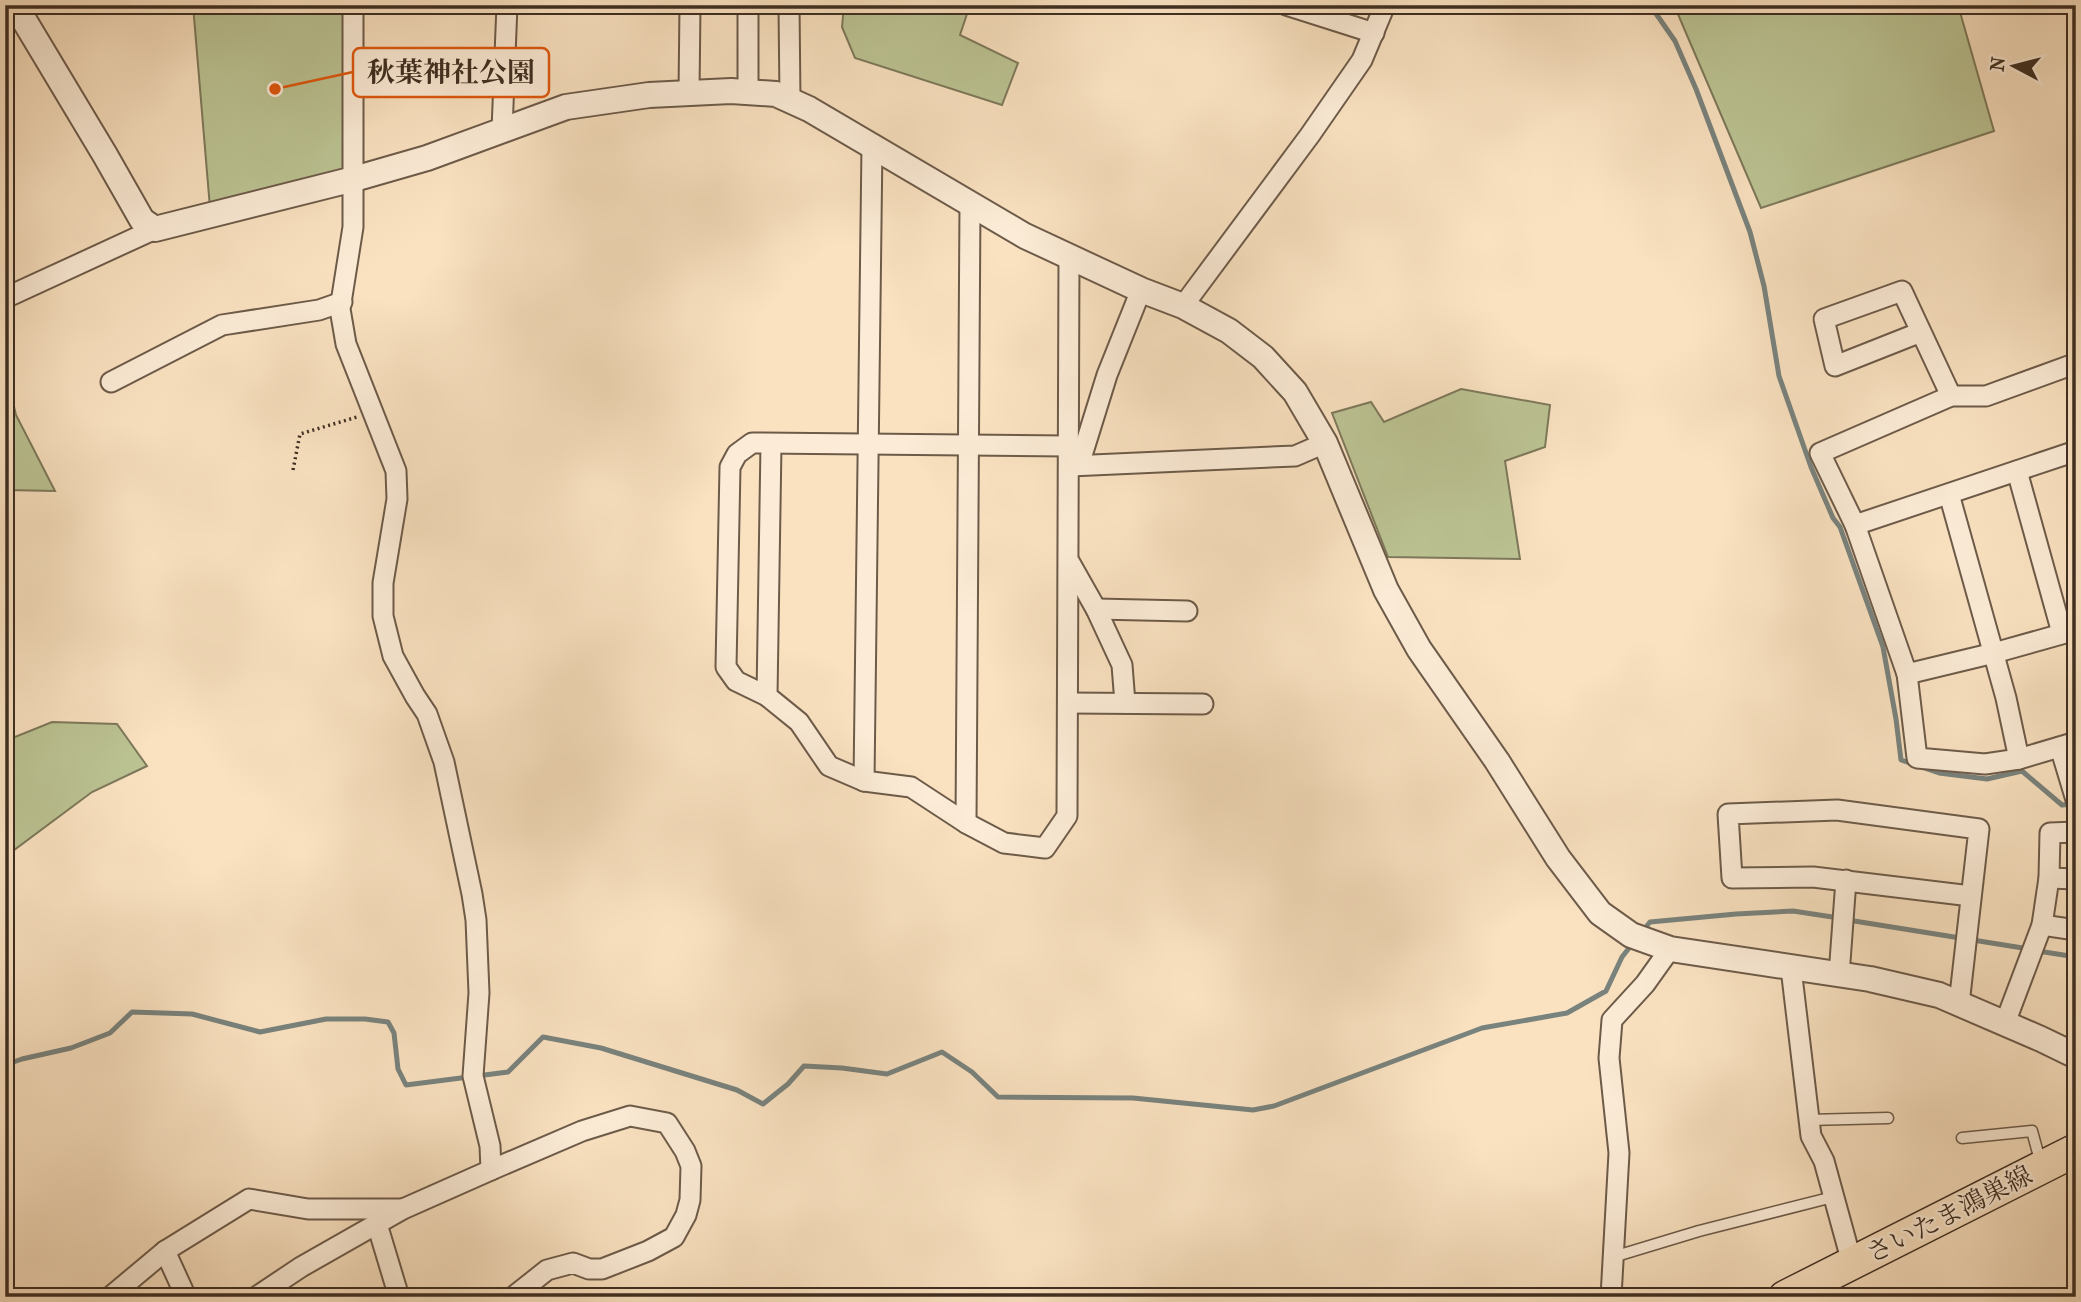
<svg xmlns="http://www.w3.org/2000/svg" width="2081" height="1302" font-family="'IM FELL French Canon','Noto Serif JP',serif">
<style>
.green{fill:#bcc494;stroke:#7d795b;stroke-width:2}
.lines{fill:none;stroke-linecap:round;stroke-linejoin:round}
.stream{stroke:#79837e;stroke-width:5}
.service-casing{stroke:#6d5b4a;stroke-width:13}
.minor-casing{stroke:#6d5b4a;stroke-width:23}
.tertiary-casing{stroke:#6d5b4a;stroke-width:28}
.primary-casing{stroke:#3e2e22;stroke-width:35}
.path{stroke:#3e2e22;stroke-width:3.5;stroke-dasharray:2 3.5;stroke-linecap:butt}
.service{stroke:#fcecd7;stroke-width:10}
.minor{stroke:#fcecd7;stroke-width:19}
.tertiary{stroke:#fcecd7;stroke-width:24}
.primary{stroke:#fae2c1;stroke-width:32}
.labels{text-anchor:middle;stroke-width:5;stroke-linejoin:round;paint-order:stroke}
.street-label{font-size:26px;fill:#3e2e22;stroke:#fcecd7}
.leader{fill:none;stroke:#e0570d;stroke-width:2.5}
.callout-dot{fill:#e0570d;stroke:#fcecd7;stroke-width:2.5}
.callout{fill:#fcecd7;stroke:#e0570d;stroke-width:2.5}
.callout-label{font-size:28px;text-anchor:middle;font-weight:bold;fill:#3e2e22}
</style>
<rect width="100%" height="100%" fill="#fae2c1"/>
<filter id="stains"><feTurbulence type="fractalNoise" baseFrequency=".00286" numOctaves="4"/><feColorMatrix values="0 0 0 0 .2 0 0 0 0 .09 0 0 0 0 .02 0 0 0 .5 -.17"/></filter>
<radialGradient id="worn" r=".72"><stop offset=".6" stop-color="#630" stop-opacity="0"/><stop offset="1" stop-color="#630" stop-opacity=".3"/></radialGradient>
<g class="green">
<polygon points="193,5 350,5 349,172 210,208"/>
<polygon points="844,5 970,5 960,35 1018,63 1002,105 855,58 842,27"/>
<polygon points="1674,5 1958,5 1994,131 1761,208"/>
<polygon points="5,369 16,415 55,491 5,490"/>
<polygon points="1461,389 1550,405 1545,447 1505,461 1520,559 1388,557 1332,413 1371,402 1384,422"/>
<polygon points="52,722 117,724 147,766 92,792 10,853 5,855 5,741"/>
</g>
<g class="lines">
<g class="stream">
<polyline points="1650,5 1675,41 1696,89 1750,232 1764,286 1779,376 1811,467 1833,518 1840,527 1883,647 1896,719 1901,760 1939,773 1987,779 2022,771 2062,805 2074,804"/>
<polyline points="1848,920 2029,949"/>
<polyline points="1641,933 1650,922 1736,914 1793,911 1839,918"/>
<polyline points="2038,951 2076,957"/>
<polyline points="5,1065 22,1059 71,1048 110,1033 132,1012 192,1014 260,1032 326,1019 365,1019 388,1022 394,1033 398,1069 406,1085 508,1072 543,1037 601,1048 737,1090 763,1104 788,1084 804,1066 842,1068 887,1074 942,1052 972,1072 998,1097 1133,1098 1253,1110 1274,1106 1482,1028 1567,1013 1606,991 1622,957 1633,943"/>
</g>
<g class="service-casing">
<g id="service">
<polyline points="1808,1120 1888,1118"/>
<polyline points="1962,1138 2032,1131 2041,1164"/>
<polyline points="1613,1257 1699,1231 1833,1197"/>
</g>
</g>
<g class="minor-casing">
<g id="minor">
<polyline points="789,5 790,100"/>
<polyline points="1286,5 1374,33"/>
<polyline points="748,92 748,5"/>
<polyline points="689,93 690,5"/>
<polyline points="502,130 507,5"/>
<polyline points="5,298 155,229"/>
<polyline points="1183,306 1310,135 1362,60 1385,5"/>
<polyline points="1921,332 1835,366 1824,319 1902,291 1951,396"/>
<polyline points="2076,370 2074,364 1986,396 1951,396 1820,453 1855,525 1907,674 1917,758 1985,764 2019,759 2076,742"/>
<polyline points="111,382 222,325 319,310 342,302"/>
<polyline points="771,444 767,696 799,722 829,766 864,781 911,787 966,823 1004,843 1045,848 1067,816 1069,257"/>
<polyline points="1079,465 1107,375 1141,290"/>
<polyline points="1070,466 1295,456 1325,443"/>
<polyline points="2017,471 2062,633"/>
<polyline points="1949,494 2006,698 2019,759"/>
<polyline points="1855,525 2076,451"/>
<polyline points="1070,563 1096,609 1122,665 1125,703"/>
<polyline points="1096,609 1187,611"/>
<polyline points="1907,674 1994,653 2076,630"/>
<polyline points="767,696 736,681 726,667 730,467 737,454 752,443 1069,446"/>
<polyline points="1068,703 1203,704"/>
<polyline points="2060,747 2076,800"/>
<polyline points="864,781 872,145"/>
<polyline points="966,823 970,204"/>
<polyline points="2049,878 2076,879"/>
<polyline points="2042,925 2076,930"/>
<polyline points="1791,968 1811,1136 1824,1161 1852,1263"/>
<polyline points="1839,975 1846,880"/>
<polyline points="1959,1004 1979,829 1837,810 1728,814 1732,878 1813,877 1971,896"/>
<polyline points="2005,1023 2042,925 2049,878 2050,833 2076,832"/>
<polyline points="491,1170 582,1131 630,1116 667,1123 685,1151 691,1166 690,1200 686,1215 674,1237 648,1251 602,1269 589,1269 573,1263 547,1270 513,1297"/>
<polyline points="377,1224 399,1297"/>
<polyline points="165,1251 186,1297"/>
<polyline points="110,1297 165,1251 249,1199 308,1209 402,1209"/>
<polyline points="256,1297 301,1267 403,1209 491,1170 490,1146 473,1076 479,993 476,920 472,894 444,762 427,714 415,696 393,656 383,616 383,583 397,499 396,471 346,344 340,309 353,227 353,5"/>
<polyline points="1611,1297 1619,1153 1609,1058 1612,1020 1645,984 1670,949"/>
</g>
</g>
<g class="tertiary-casing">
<polyline id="tertiary" points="15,5 105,155 142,220 155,229 354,179 427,158 566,107 649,95 731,91 776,94 809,109 1025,236 1141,290 1183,306 1229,331 1263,357 1295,392 1325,443 1386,590 1419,649 1497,761 1558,858 1600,913 1631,935 1670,949 1870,979 1939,995 2041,1039 2076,1056"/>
</g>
<g class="primary-casing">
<polyline id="primary" points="1785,1297 2076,1150"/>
</g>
<polyline class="path" points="293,470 300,434 357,417"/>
<use href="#service" class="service"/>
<use href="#minor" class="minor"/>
<use href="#tertiary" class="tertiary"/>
<use href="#primary" class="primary"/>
</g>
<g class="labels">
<g class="street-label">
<text transform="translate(1949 1214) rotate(-27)" y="9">さいたま鴻巣線</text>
</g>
</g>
<path class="leader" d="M275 89L353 72"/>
<circle class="callout-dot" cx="275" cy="89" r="7"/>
<rect class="callout" x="353" y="48" width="196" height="49" rx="7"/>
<g class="callout-label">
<text x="451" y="82">秋葉神社公園</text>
</g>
<rect width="2081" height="1302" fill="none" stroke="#fae2c1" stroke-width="28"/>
<rect x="7" y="7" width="2067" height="1288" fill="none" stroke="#3e2e22" stroke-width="3.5"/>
<rect x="14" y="14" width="2053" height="1274" fill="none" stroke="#3e2e22" stroke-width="2"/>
<g transform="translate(2014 66) rotate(277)" stroke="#fcecd7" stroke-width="5" paint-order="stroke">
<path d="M0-5L12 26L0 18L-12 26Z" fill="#3e2e22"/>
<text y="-10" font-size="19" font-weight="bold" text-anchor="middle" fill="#3e2e22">N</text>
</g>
<rect width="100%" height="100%" filter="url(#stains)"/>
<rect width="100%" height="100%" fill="url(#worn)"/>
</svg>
